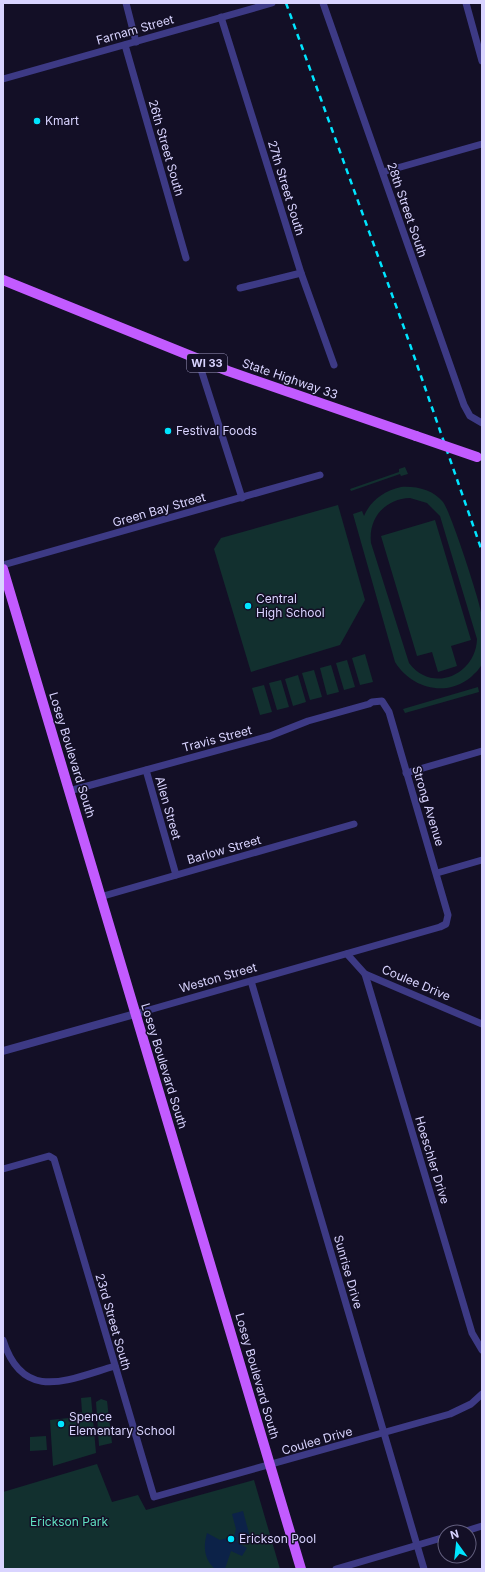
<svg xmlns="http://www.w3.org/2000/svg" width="485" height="1572" font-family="Inter,sans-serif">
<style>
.green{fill:#12302f;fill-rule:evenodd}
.water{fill:#0c2248}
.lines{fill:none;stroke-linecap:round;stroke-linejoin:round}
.minor{stroke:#3d3a85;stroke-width:7}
.tertiary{stroke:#3d3a85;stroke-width:8}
.primary{stroke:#c25bff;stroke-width:10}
.rail{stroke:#00e5ff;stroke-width:2.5;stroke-dasharray:6 5;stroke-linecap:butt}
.primary-bridge{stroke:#c25bff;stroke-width:10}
.poi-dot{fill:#00e5ff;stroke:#130f26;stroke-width:1.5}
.labels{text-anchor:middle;stroke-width:3;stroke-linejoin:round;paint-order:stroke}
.shield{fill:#130f26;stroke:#9e99be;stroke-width:1}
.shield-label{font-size:11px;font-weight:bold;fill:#d9d4ff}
.street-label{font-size:12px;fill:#d9d4ff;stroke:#130f26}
.poi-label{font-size:12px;fill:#d9d4ff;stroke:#130f26;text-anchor:start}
.park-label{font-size:12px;fill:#5fe0c0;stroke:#130f26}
</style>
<rect width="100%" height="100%" fill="#130f26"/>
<g class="green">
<polygon points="405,467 408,474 401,476 400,474 351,491 350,489 399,472 399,469"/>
<path d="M401 487C417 486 433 490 443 502 450 510 481 604 482 617 483 626 484 655 482 663 481 668 475 673 471 677 446 698 411 688 395 662L353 514 362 511 364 516C371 500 384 491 401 487ZM410 498 427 503 440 516 477 639C476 675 432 694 409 663L371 543C368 518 385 499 410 498Z"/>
<polygon points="338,505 365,600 340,645 251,672 214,549 221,538"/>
<polygon points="435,520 471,640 451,646 457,666 438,672 432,652 417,656 381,536"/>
<polygon points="365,654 373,682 360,685 352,658"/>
<polygon points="347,660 355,687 344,690 336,663"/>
<polygon points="331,665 339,692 327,695 320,668"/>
<polygon points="314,670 322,697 310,700 302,673"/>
<polygon points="298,675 306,702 293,706 285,679"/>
<polygon points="281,680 289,707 277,710 269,683"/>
<polygon points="264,685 272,712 260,715 252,688"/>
<polygon points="478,687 479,692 405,713 403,709"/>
<polygon points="91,1397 96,1453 53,1466 50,1420 69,1418 69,1414 82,1412 81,1398"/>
<polygon points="101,1399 107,1401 112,1443 99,1446 96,1402"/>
<polygon points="46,1436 47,1450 30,1451 30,1437"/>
<polygon points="97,1464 112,1502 138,1495 146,1510 254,1480 280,1569 3,1569 3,1492"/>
</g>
<path class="water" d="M243 1511 250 1537 239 1539 237 1542 247 1548 242 1556 231 1551 225 1569H215C204 1559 203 1547 207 1533L220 1540 234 1536 236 1529 232 1514Z"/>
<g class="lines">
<g class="minor">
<polyline points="126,3 136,42"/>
<polyline points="323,3 464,405 470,416 482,423"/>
<polyline points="466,3 482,61"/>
<polyline points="221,17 301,273 334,365"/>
<polyline points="125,45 186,258"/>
<polyline points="3,79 272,3"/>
<polyline points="383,172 482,144"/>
<polyline points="240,288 301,273"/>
<polyline points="198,360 242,498"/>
<polyline points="3,565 320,475"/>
<polyline points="146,770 176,875"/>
<polyline points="406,773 482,751"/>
<polyline points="69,791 270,736 308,721 369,704 372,702 382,701 389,712 448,915 446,924 440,927 135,1014"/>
<polyline points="437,873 482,860"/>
<polyline points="100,897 354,824"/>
<polyline points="347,954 365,974 482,1024"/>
<polyline points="365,974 472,1333 482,1350"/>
<polyline points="251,981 424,1569"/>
<polyline points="3,1169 49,1156 54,1159 154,1497 450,1414 471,1404 482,1394"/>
<path d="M3 1340C23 1403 67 1380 115 1366"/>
<polyline points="463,1532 482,1526"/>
<polyline points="336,1569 445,1537"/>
</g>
<polyline class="tertiary" points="3,1051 135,1014"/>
<g class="primary">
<polyline points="3,280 228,371 416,436"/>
<polyline points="3,569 301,1569"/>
</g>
<polyline class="rail" points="286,3 407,336 482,551"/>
<polyline class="primary-bridge" points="416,436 477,457"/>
</g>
<g class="poi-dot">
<circle cx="37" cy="121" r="4"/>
<circle cx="168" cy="431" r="4"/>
<circle cx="248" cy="606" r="4"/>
<circle cx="61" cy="1424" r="4"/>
<circle cx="231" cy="1539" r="4"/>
</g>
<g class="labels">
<rect class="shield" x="187" y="354" width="40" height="18" rx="3"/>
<g class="shield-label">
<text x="207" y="367">WI 33</text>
</g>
<g class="street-label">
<text transform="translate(135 30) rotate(-16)" y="4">Farnam Street</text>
<text transform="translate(166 148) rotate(74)" y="4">26th Street South</text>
<text transform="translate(286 188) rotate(73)" y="4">27th Street South</text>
<text transform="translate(407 210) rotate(71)" y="4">28th Street South</text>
<text transform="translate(290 379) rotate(19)" y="4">State Highway 33</text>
<text transform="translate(159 510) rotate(-16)" y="4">Green Bay Street</text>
<text transform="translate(217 739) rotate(-15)" y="4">Travis Street</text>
<text transform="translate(72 755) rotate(73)" y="4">Losey Boulevard South</text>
<text transform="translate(428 806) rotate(73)" y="4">Strong Avenue</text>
<text transform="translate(168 808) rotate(74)" y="4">Allen Street</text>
<text transform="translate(224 850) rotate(-16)" y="4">Barlow Street</text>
<text transform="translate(218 978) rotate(-16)" y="4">Weston Street</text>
<text transform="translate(416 983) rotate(23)" y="4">Coulee Drive</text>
<text transform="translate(164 1066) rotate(73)" y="4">Losey Boulevard South</text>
<text transform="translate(432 1160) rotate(73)" y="4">Hoeschler Drive</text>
<text transform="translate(348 1272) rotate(74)" y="4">Sunrise Drive</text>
<text transform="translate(113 1322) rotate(74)" y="4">23rd Street South</text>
<text transform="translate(257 1376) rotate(74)" y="4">Losey Boulevard South</text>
<text transform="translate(317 1441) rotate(-16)" y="4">Coulee Drive</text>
</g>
<g class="poi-label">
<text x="45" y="125">Kmart</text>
<text x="176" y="435">Festival Foods</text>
<text x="256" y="603">Central<tspan x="256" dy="14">High School</tspan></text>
<text x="69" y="1421">Spence<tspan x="69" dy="14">Elementary School</tspan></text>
<text x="239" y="1543">Erickson Pool</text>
</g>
<g class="park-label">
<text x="69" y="1526">Erickson Park</text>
</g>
</g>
<rect width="485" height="1572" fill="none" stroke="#d9d4ff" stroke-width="8"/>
<g transform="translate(457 1544) rotate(345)"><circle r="19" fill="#130f26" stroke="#625e7d"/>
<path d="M0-3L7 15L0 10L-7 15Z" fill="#00e5ff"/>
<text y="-6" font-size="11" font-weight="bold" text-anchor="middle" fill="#d9d4ff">N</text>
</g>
</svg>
